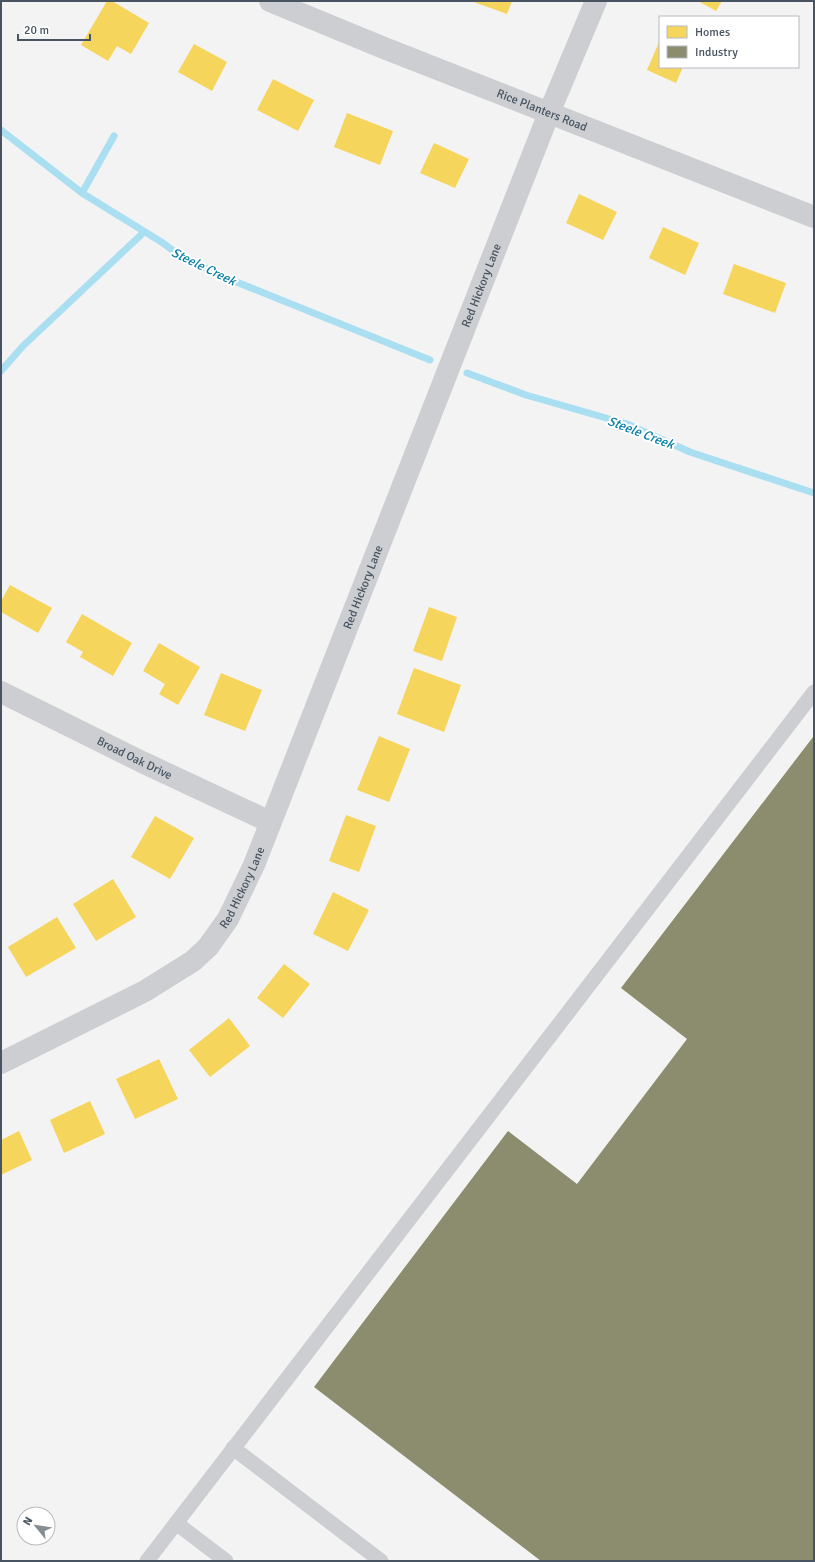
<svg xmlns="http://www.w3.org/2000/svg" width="815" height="1562" font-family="Signika,sans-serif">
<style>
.homes{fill:#f6d55c}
.industry{fill:#8c8c6e}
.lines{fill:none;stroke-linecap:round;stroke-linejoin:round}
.stream{stroke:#aadff2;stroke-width:7}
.lane{stroke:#ccced2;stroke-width:15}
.street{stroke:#ccced2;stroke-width:22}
.labels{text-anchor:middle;stroke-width:4;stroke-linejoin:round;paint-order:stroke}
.street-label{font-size:12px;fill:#485461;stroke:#fff}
.water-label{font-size:13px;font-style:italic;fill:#067ea6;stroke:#fff}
</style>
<rect width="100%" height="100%" fill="#f3f3f3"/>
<g class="homes">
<polygon points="107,1 112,1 149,23 131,54 117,46 108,61 81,45"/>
<polygon points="471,1 512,1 507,14"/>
<polygon points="698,1 722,1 716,11"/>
<polygon points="660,40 660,67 683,67 676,83 647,70"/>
<polygon points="194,44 227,62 212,91 178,72"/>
<polygon points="273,79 314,100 298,131 257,110"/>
<polygon points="347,113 393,131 380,165 334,147"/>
<polygon points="434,143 469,159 455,188 420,173"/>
<polygon points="579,194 617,212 603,240 566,223"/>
<polygon points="663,227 699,243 685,275 649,258"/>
<polygon points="734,264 786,283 775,313 723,294"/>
<polygon points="10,585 52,608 38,633 1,612 1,601"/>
<polygon points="429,607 457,617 442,661 413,651"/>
<polygon points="82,614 132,643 113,676 80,657 83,652 66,642"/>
<polygon points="159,643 200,667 178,705 159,694 165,684 143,671"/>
<polygon points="414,668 461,685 444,732 397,714"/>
<polygon points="221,673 262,690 245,731 204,715"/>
<polygon points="379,736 410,749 389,802 357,790"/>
<polygon points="346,815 376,826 359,872 329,861"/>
<polygon points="155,816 194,838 170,879 131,857"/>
<polygon points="113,879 136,917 96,941 73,904"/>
<polygon points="333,892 369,910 348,951 313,934"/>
<polygon points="57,917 76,948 26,977 8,947"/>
<polygon points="284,964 310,984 283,1018 257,998"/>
<polygon points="229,1018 250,1046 210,1077 189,1050"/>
<polygon points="159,1059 178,1099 135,1119 116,1079"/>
<polygon points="90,1101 105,1134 64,1153 50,1120"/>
<polygon points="19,1131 32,1160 1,1175 1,1140"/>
</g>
<polygon class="industry" points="813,737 814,1561 541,1561 314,1387 508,1131 577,1184 687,1039 621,988"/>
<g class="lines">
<g class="stream">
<polyline points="1,130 82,193 163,243 180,256 229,279 430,360"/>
<polyline points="82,193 114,136"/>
<polyline points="1,371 23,346 144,232"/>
<polyline points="467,373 526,395 627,424 690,452 814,493"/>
</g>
<g class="lane">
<polyline points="233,1448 381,1561"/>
<polyline points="176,1523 226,1561"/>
<polyline points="147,1561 814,692"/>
</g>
<g class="street">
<path id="s1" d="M270 1 384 48 814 217"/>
<path id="s2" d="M1 692 142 762 270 822"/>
<path id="s3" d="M1 1063 145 991 193 961 208 947 228 919 254 865 549 113 596 1"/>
</g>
</g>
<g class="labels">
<g class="street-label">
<text dy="4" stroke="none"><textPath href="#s1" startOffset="293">Rice Planters Road</textPath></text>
<text dy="4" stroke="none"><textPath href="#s3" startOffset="955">Red Hickory Lane</textPath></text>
<text dy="4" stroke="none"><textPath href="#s3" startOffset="631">Red Hickory Lane</textPath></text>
<text dy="4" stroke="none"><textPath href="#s2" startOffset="149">Broad Oak Drive</textPath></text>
<text dy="4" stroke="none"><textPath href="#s3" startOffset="307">Red Hickory Lane</textPath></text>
</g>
<g class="water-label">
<text transform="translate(204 266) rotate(26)" y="5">Steele Creek</text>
<text transform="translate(641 432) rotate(21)" y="5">Steele Creek</text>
</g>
</g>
<rect width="815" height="1562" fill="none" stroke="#485461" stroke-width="4"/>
<rect x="659" y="16" width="140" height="52" fill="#ffffff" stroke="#b6bbc0"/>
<rect x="667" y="26" width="20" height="12" fill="#f6d55c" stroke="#b6bbc0"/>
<text x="695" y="36" font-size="12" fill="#485461">Homes</text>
<rect x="667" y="46" width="20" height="12" fill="#8c8c6e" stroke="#b6bbc0"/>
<text x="695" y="56" font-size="12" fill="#485461">Industry</text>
<g transform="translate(36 1526) rotate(300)"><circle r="19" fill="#ffffff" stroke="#b6bbc0"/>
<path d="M0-3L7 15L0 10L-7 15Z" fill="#848c94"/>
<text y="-6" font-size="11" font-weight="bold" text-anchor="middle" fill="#485461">N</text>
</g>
<path d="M18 34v6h72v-6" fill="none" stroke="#485461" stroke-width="2"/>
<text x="24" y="34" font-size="12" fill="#485461" stroke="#ffffff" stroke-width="3" paint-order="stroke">20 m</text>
</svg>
